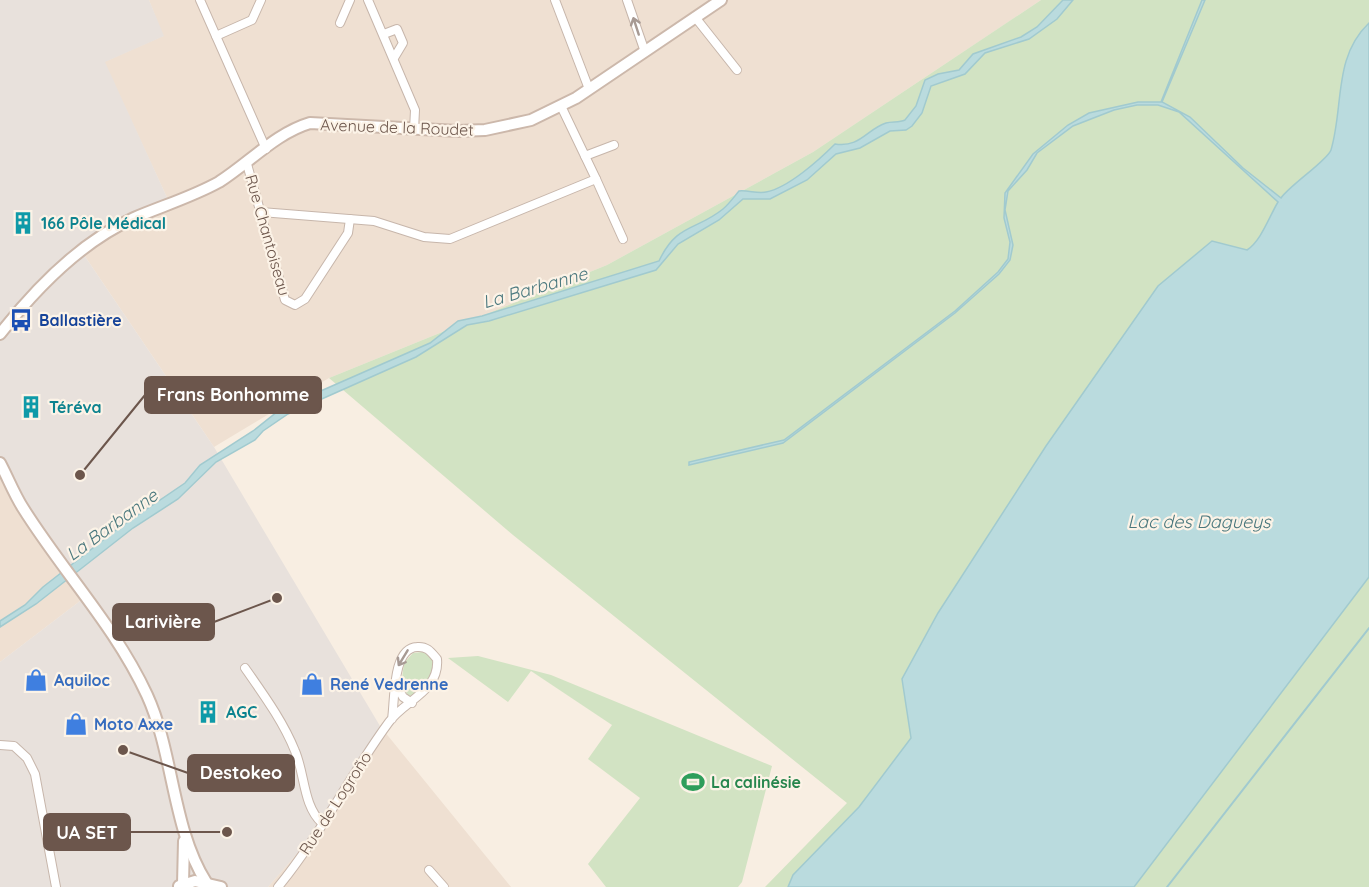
<svg xmlns="http://www.w3.org/2000/svg" width="1369" height="887" font-family="Quicksand,sans-serif">
<style>
.residential{fill:#efe0d2}
.industrial{fill:#e8e1dc}
.green{fill:#d2e3c3}
.water{fill:#badbde;stroke:#a1cacf;stroke-width:1.5}
.lines{fill:none;stroke-linecap:round;stroke-linejoin:round}
.stream{stroke:#a1cacf;stroke-width:2}
.street-casing{stroke:#c7b6ab;stroke-width:10}
.secondary-casing{stroke:#ccb8ab;stroke-width:14}
.street{stroke:#fff;stroke-width:8}
.secondary{stroke:#fff;stroke-width:10}
.oneway{stroke:#a79a94}
.labels{text-anchor:middle;stroke-width:4.5;stroke-linejoin:round;paint-order:stroke}
.street-label{font-size:16px;fill:#6c564c;stroke:#fcf3e7}
.culture-label{font-size:16px;font-weight:bold;fill:#0d838f;stroke:#fcf3e7;text-anchor:start}
.transit-label{font-size:16px;font-weight:bold;fill:#164399;stroke:#fcf3e7;text-anchor:start}
.shop-label{font-size:16px;font-weight:bold;fill:#366cbe;stroke:#fcf3e7;text-anchor:start}
.leisure-label{font-size:16px;font-weight:bold;fill:#27864d;stroke:#fcf3e7;text-anchor:start}
.water-label{font-size:18px;font-style:italic;fill:#49777d;stroke:#fcf3e7}
.leader{fill:none;stroke:#6c564c;stroke-width:2}
.callout-dot{fill:#6c564c;stroke:#fcf3e7;stroke-width:2}
.callout{fill:#6c564c;stroke:#6c564c;stroke-width:2}
.callout-label{font-size:18px;text-anchor:middle;font-weight:bold;fill:#fff}
</style>
<rect width="100%" height="100%" fill="#f8eee2"/>
<g class="residential">
<polygon points="149,0 1041,0 813,152 607,265 329,378 214,447 82,252 135,218 170,204 104,62 163,36"/>
<polygon points="0,458 84,598 0,662"/>
<polygon points="380,726 511,887 268,887 315,833"/>
</g>
<polygon class="industrial" points="0,0 149,0 164,36 105,62 170,204 135,218 82,252 214,447 380,726 315,833 268,887 0,887 0,662 84,598 0,457"/>
<g class="green">
<polygon points="1041,0 1369,0 1369,887 765,887 847,803 513,535 329,378 607,265 813,152"/>
<polygon points="422,652 429,654 434,660 434,673 414,697 408,695 401,686 404,663 413,653"/>
<polygon points="478,656 551,675 772,766 742,882 738,887 606,887 588,864 640,798 588,759 612,725 531,671 508,702 448,658"/>
</g>
<g class="water">
<path d="M1063 0H1073L1057 19 1029 39 985 53 965 74 931 86 922 113 912 126 906 130 890 131 860 148 836 154 807 180 770 199H743L719 220 678 244 656 270 489 321 467 325 416 357 288 414 263 431 255 440 216 462 178 499 133 528 36 604 0 627V621L25 605 43 587 116 530 185 483 200 465 253 431 282 408 430 343 458 321 482 316 659 261C677 223 696 231 723 209 729 204 734 197 739 191 748 190 758 194 766 192 788 188 819 160 835 144 860 148 867 129 886 123 892 121 899 123 905 120L916 106 925 80 938 74 959 70 973 54 1021 37 1037 27Z"/>
<path d="M1202 0H1205L1162 102 1190 117 1243 168 1281 198C1290 185 1328 160 1331 150 1344 106 1333 57 1369 23V577L1134 887H788L793 875 859 807 911 738 902 679 938 613 1046 446 1158 286 1212 241 1247 250C1261 241 1269 217 1278 202L1179 112 1158 105H1137L1114 110 1073 126 1037 153 1027 170 1008 191 1005 210 1013 245 1010 260 999 274 955 313 783 443 689 465V462L784 440 955 311 998 272 1008 259 1010 242 1004 218 1005 193 1033 154 1068 125 1089 113 1138 102H1161Z"/>
<path d="M261 377 268 381C260 396 254 408 237 413L223 406 234 394Z"/>
</g>
<g class="lines">
<polyline class="stream" points="1167,887 1369,628"/>
<g class="street-casing">
<g id="street">
<polyline points="200,0 266,149"/>
<polyline points="368,0 415,110 414,130"/>
<polyline points="555,0 589,89"/>
<polyline points="627,0 645,52"/>
<polyline points="695,17 737,70"/>
<polyline points="340,23 350,0"/>
<polyline points="384,34 397,29 403,43 394,58"/>
<polyline points="216,36 252,20 261,0"/>
<polyline points="585,156 614,145"/>
<polyline points="247,164 285,300 295,305 305,299 348,233 350,219"/>
<polyline points="596,179 623,239"/>
<polyline points="261,212 374,221 424,237 450,239 596,179 561,106"/>
<path d="M245 668C263 694 283 721 295 751 305 774 303 806 322 823"/>
<polyline points="397,687 403,697 412,703"/>
<polyline points="0,745 14,746 27,758 35,774 56,887"/>
<polyline points="429,870 444,887"/>
<path d="M278 887C320 836 350 775 389 722 405 700 440 691 437 659 431 652 427 646 417 647 392 648 395 700 392 719"/>
</g>
</g>
<g class="secondary-casing">
<g id="secondary">
<path d="M0 334C36 288 80 242 134 218 162 206 192 197 219 182 249 163 276 133 310 123L458 131 485 130 531 120 576 98 721 0"/>
<path d="M0 463C8 478 14 494 23 508 63 572 115 626 147 695 174 754 172 828 206 882"/>
<polyline points="183,884 184,841"/>
<polyline points="179,886 195,881 221,887"/>
</g>
</g>
<use href="#street" class="street"/>
<use href="#secondary" class="secondary"/>
</g>
<defs><path id="oneway-shaft" d="M-6 0H5M1.5-3L5.5 0L1.5 3" fill="none" stroke-width="1.6" stroke-linecap="round" stroke-linejoin="round" transform="scale(1.5)"/></defs>
<g class="oneway">
<use href="#oneway-shaft" transform="translate(636 26) rotate(-108)"/>
<use href="#oneway-shaft" transform="translate(403 658) rotate(121)"/>
</g>
<defs>
<g id="building-bare" transform="scale(1.8)"><path d="M-4-6H4V6H1V3H-1V6H-4ZM-2.5-4.3h1.7v1.8h-1.7ZM.8-4.3h1.7v1.8H.8ZM-2.5-1h1.7V.8h-1.7ZM.8-1h1.7V.8H.8Z" fill="#0f9aa8" stroke="#fcf3e7" stroke-width="2.5" paint-order="stroke"/></g>
<g id="bus-bare" transform="scale(1.8)"><path d="M-5-6H5V4H4V6H2V4H-2V6H-4V4H-5ZM-3.5-4V0h7V-4ZM-3.5 1.2v1.5H-2V1.2ZM2 1.2v1.5H3.5V1.2Z" fill="#1a4fb4" stroke="#fcf3e7" stroke-width="2.5" paint-order="stroke"/></g>
<g id="shop-bare" transform="scale(1.8)"><path d="M-5-2.5h2.3a2.7 3.5 0 0 1 5.4 0H5L5.5 6h-11ZM-1.5-2.5h3a1.5 2.3 0 0 0-3 0Z" fill="#3f7fe0" stroke="#fcf3e7" stroke-width="2.5" paint-order="stroke"/></g>
<g id="stadium-bare" transform="scale(1.8)"><path d="M0-5a6.5 5 0 1 0 0 10a6.5 5 0 1 0 0-10ZM-3.5-1.8h7v3.6h-7Z" fill="#2e9e5b" stroke="#fcf3e7" stroke-width="2.5" paint-order="stroke"/></g>
</defs>
<g fill-rule="evenodd">
<use href="#building-bare" x="23" y="223"/>
<use href="#bus-bare" x="21" y="320"/>
<use href="#building-bare" x="31" y="407"/>
<use href="#shop-bare" x="36" y="680"/>
<use href="#shop-bare" x="312" y="684"/>
<use href="#building-bare" x="208" y="712"/>
<use href="#shop-bare" x="76" y="724"/>
<use href="#stadium-bare" x="693" y="782"/>
</g>
<g class="labels">
<g class="street-label">
<text transform="translate(397 127) rotate(2)" y="6">Avenue de la Roudet</text>
<text transform="translate(268 235) rotate(74)" y="6">Rue Chantoiseau</text>
<text transform="translate(335 803) rotate(-57)" y="6">Rue de Logroño</text>
</g>
<g class="culture-label">
<text x="41" y="229">166 Pôle Médical</text>
<text x="49" y="413">Téréva</text>
<text x="226" y="718">AGC</text>
</g>
<g class="transit-label">
<text x="39" y="326">Ballastière</text>
</g>
<g class="shop-label">
<text x="54" y="686">Aquiloc</text>
<text x="330" y="690">René Vedrenne</text>
<text x="94" y="730">Moto Axxe</text>
</g>
<g class="leisure-label">
<text x="711" y="788">La calinésie</text>
</g>
<g class="water-label">
<text transform="translate(535 288) rotate(-16)" y="6">La Barbanne</text>
<text x="1199" y="528">Lac des Dagueys</text>
<text transform="translate(112 525) rotate(-36)" y="6">La Barbanne</text>
</g>
</g>
<path class="leader" d="M80 475L145 395M277 598L214 622M123 750L188 773M227 832L130 832"/>
<g class="callout-dot">
<circle cx="80" cy="475" r="6"/>
<circle cx="277" cy="598" r="6"/>
<circle cx="123" cy="750" r="6"/>
<circle cx="227" cy="832" r="6"/>
</g>
<g class="callout">
<rect x="145" y="377" width="176" height="36" rx="6"/>
<rect x="113" y="604" width="101" height="36" rx="6"/>
<rect x="188" y="755" width="106" height="36" rx="6"/>
<rect x="44" y="814" width="86" height="36" rx="6"/>
</g>
<g class="callout-label">
<text x="233" y="401">Frans Bonhomme</text>
<text x="163" y="628">Larivière</text>
<text x="241" y="779">Destokeo</text>
<text x="87" y="839">UA SET</text>
</g>
</svg>
